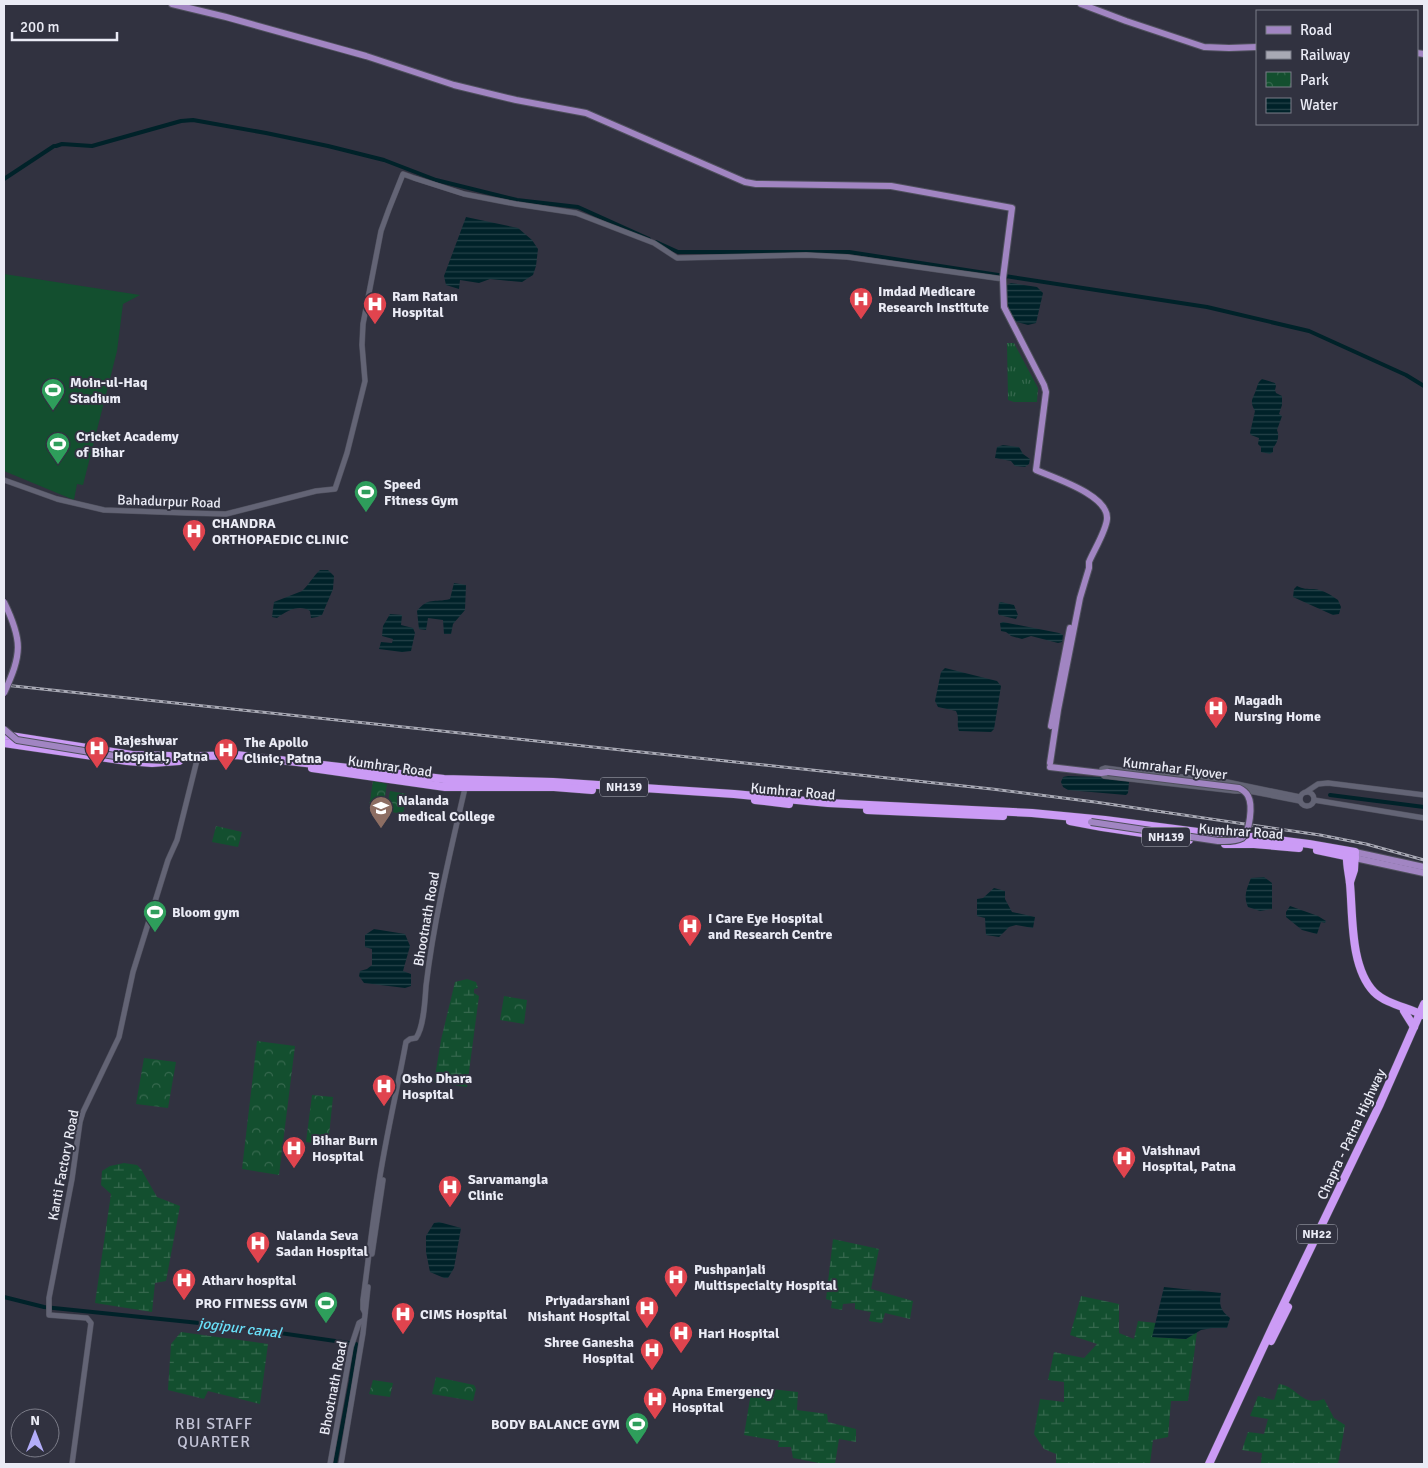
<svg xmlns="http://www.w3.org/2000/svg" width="1428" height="1468" font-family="Signika,sans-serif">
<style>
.grass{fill:url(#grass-tufts)}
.wetland{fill:url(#wetland-marsh)}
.park{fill:url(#park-crowns)}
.garden{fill:#134f2f}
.water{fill:url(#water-rules)}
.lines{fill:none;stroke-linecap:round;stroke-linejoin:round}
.canal{stroke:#002229;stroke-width:4}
.minor-casing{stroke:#4f505d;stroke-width:6}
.major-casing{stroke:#4f505d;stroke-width:8}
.highway-casing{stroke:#4f505d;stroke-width:9}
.minor{stroke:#636475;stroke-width:5}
.major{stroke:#a185c2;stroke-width:6}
.highway{stroke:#cb9bf5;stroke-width:8}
.rail-casing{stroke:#a8a9b4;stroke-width:3}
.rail{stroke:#313240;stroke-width:1;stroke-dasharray:4;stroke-linecap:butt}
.major-bridge-casing{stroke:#4f505d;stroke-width:8;stroke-linecap:butt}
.major-bridge{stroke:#a185c2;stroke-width:6}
.labels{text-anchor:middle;stroke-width:4;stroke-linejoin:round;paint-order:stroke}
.shield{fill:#313240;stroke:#b2b4bf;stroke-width:1}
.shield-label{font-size:12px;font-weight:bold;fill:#eaebf5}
.poi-label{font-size:14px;font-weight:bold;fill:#eaebf5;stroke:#313240;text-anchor:start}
.street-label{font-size:14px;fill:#eaebf5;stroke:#313240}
.water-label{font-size:15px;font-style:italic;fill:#69dff8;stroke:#313240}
.quarter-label{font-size:16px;letter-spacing:1px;fill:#c2c3d6;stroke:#313240}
</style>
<defs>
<pattern id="grass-tufts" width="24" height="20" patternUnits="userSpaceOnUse" patternTransform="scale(1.25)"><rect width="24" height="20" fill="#134f2f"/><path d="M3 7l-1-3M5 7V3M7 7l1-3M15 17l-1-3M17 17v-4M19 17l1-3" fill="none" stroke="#36684e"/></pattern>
<pattern id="wetland-marsh" width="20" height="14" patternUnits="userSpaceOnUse" patternTransform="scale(1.25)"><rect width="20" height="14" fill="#134f2f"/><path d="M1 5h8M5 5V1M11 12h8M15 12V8" fill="none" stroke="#36684e"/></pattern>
<pattern id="park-crowns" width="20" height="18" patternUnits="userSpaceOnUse" patternTransform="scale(1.25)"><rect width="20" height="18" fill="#134f2f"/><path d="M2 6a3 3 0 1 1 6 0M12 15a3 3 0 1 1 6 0" fill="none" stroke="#36684e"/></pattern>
<pattern id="water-rules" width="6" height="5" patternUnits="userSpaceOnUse" patternTransform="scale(1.25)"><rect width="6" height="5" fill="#002229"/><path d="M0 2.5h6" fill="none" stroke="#254249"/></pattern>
</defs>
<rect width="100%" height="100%" fill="#313240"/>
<polygon class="grass" points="1007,343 1014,343 1038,388 1037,402 1014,402 1008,400"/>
<g class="wetland">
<polygon points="467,979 476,982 478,988 474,989 474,993 479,996 467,1087 434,1082 441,1040 455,982"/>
<polygon points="124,1163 137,1165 141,1169 157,1197 180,1206 166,1281 155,1283 152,1312 95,1303 111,1194 101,1185 102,1171 110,1166"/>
<polygon points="833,1239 879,1249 871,1289 913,1301 910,1319 885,1313 882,1323 869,1321 871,1312 855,1309 855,1303 843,1304 842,1310 831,1308 832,1301 826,1299"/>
<polygon points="1081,1296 1119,1304 1119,1333 1134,1339 1138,1321 1156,1323 1153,1337 1186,1339 1197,1332 1188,1401 1171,1401 1168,1437 1153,1440 1150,1464 1056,1464 1056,1454 1044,1449 1034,1434 1040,1399 1064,1402 1064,1382 1048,1380 1054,1352 1084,1358 1097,1344 1070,1335"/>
<polygon points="181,1332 268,1344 260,1404 208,1391 204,1399 168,1390 171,1344"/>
<path d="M1279 1384C1297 1386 1301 1407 1324 1399L1334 1418 1345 1425 1338 1464H1261L1262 1453 1242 1450 1248 1432 1264 1434 1268 1419 1250 1416 1258 1396 1274 1400Z"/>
<polygon points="752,1387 798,1392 797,1410 827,1414 828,1422 856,1429 856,1442 839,1439 835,1464 824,1464 793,1458 791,1447 778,1447 779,1441 744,1435"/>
</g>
<g class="park">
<polygon points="373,781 387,784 383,809 369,807"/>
<polygon points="390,791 407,794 403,814 386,811"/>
<polygon points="216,826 242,832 238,847 212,842"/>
<polygon points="504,996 527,1000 524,1024 500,1020"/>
<polygon points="257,1041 295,1046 279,1175 242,1169"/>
<polygon points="144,1058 176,1062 168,1108 136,1104"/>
<polygon points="312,1095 333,1097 328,1145 306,1142"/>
<polygon points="436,1377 474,1385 476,1389 473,1401 432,1394"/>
<polygon points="373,1380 393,1383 390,1397 369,1394"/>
</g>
<polygon class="garden" points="4,274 140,295 123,304 117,351 83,485 77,484 74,500 4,471"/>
<g class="water">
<polygon points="466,217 518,228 532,240 538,249 536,266 533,275 522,282 490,279 479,283 460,280 459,289 446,285 444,276"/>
<path d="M1011 283 1037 287 1043 293 1036 323 1028 325 1013 321C1008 308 1006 299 1007 285Z"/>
<path d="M1262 379 1275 383 1276 386 1275 390 1276 393 1282 396V405L1279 414 1282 416 1277 430C1280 437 1277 443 1273 448V452L1270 454 1261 452V447L1258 444 1259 438 1251 435 1250 433 1255 411C1249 401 1253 399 1256 390 1258 385 1257 383 1262 379Z"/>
<polygon points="1003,445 1019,447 1023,454 1030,459 1029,464 1025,467 1015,466 1011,461 995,458 997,447"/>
<path d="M320 570H328L334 576 333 589 322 615 317 617 311 618 310 611C299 604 287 611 277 618L272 617 274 602 302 591C309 585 313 576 320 570Z"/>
<path d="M454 583 466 585 465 610 453 624 451 634H444L443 620 428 618 426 630 419 629 417 611C428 597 434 603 450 599Z"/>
<path d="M1297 586C1303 589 1307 589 1314 589 1323 590 1331 595 1338 600L1341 607 1339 614 1333 615 1293 597 1294 589Z"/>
<polygon points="1001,602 1014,605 1018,615 1016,619 999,615 998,613 999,603"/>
<polygon points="390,614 402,615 401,625 413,628 415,633 411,651 402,652 379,649 381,642 392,643 393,639 382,636 383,626"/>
<polygon points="1003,622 1059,633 1063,635 1062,642 1058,643 1031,636 1022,639 1011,636 1006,632 1001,631 1000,623"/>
<path d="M945 668 997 681 1001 686 994 729 991 732 959 731C956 723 960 719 956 711L938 707 935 701 941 672Z"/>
<polygon points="1068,776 1125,778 1129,782 1128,793 1126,795 1068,790 1063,787 1061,782 1063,777"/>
<path d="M1264 877 1272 883V909L1260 911 1248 907C1243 896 1247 888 1251 878Z"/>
<polygon points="994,888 1005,891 1005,899 1012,912 1035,917 1033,928 1016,925 1009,927 999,937 986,935 985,918 977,916 977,899 983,898"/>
<polygon points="1290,906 1318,916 1326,921 1325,923 1321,922 1317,934 1302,930 1286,917 1286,912"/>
<polygon points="374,929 405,934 410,946 403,971 411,974 411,986 405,988 364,983 359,976 360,971 367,969 372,965 372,949 365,947 365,935"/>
<polygon points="439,1222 461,1228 454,1268 448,1278 444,1278 430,1272 426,1252 426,1236 434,1223"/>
<path d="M1164 1287 1221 1293C1219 1305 1220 1310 1230 1318L1227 1328H1212L1201 1330 1186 1339 1152 1337Z"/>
</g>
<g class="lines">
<g class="canal">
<polyline points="56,146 62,144 92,146 181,121 193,120 266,133 328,146 384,160 436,180 517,200 578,207 649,239"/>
<polyline points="4,179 54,146"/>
<polyline points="656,242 678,252 849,252 1207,307 1309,331 1406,375 1424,386"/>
<polyline points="1330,795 1424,807"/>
<polyline points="4,1297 44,1307 238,1327 356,1344 351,1380 335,1464"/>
</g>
<g class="minor-casing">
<g id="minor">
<polyline points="4,480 57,499 104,510 187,513 226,514 316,491 335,489 347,453 365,381 362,345 363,324 381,231 389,209 403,174 414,178 464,194 516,204 576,213 654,243 677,258 806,255 847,257 1003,279"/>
<polyline points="1102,769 1105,768 1120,770 1227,782 1300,797"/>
<polyline points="1101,773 1104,776 1235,791 1249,791 1300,801"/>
<circle cx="1307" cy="799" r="7"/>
<polyline points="1306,792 1318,784 1328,783 1424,795"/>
<polyline points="1314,800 1424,818"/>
<polyline points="372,1254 383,1180"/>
<path d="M365 1313 363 1309V1300C368 1263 372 1226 378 1189 385 1140 397 1091 406 1042L410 1039 416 1038C424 1027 425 1000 426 986 434 919 450 853 465 788"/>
<polyline points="72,1464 91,1323 87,1318 49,1315 49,1298 72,1179 80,1122 83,1112 119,1037 133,972 168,860 177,840 197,760"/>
<polyline points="330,1464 351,1347 359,1323 364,1320"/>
<polyline points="341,1464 363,1333 368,1287"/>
</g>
</g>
<g class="major-casing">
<g id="major">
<path d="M172 4 226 17 366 56 454 85 516 100 586 113 745 182 756 184 891 186 1012 208 1003 278 1004 307 1044 385 1046 392 1036 470C1054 478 1109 495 1107 519 1106 531 1094 550 1089 562V568L1080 598 1058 710 1050 763"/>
<polyline points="1081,4 1126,21 1204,47 1229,48 1257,47"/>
<polyline points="1417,53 1424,54"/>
<polyline points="1051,726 1070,628"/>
<polyline points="1050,767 1101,773 1108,772"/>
<polyline points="1355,852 1424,867"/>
<polyline points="1355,858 1424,873"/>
</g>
</g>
<g class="highway-casing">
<g id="highway">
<polyline points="4,735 132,755 170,756 172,757 236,755 444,779 553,782 734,794 828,803 1032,813 1105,820 1221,835 1254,837 1309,844 1355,852 1354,870 1350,882"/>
<polyline points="4,743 127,761 152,763 179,761"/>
<polyline points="312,768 445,787 554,787 592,790"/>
<polyline points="755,800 789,804"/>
<polyline points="867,810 1003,816"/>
<polyline points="1070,821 1102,827 1189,840"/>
<polyline points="1225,844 1254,844 1299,848"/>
<polyline points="1317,850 1355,858"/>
<path d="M1347 853C1346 864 1349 873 1350 884 1353 916 1350 967 1374 992 1386 1004 1407 1007 1423 1015"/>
<polyline points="1404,1011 1414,1027"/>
<polyline points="1271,1341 1288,1307"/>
<polyline points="1209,1464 1274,1324 1380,1104 1424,1004"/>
</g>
</g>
<use href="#minor" class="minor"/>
<use href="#major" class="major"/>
<use href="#highway" class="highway"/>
<g class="rail-casing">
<polyline id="rail" points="4,685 992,789 1095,802 1320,835 1366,844 1424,860"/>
</g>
<use href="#rail" class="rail"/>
<g class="major-bridge-casing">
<g id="major-bridge">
<path d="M4 602C23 641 22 654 4 693"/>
<polyline points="4,729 17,740 127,758 163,760"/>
<path d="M1091 822 1218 841C1225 841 1235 842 1242 838 1250 832 1253 805 1248 796 1246 792 1243 790 1239 788L1108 772"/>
</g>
</g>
<use href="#major-bridge" class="major-bridge"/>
</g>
<defs>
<g id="hospital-pin" transform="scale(1.25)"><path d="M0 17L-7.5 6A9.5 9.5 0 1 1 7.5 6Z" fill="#e0444e" stroke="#313240"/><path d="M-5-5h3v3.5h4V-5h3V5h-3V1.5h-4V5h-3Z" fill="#fff"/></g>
<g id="stadium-pin" transform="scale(1.25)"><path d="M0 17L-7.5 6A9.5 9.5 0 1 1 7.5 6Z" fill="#2e9e5b" stroke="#313240"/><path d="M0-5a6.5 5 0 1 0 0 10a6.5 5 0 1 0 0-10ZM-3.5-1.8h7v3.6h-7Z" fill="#fff"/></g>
<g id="university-pin" transform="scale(1.25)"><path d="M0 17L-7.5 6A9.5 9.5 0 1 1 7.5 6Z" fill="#8d6e63" stroke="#313240"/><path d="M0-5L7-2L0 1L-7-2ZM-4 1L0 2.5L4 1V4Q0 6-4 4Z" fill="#fff"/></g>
</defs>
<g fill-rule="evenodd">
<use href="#hospital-pin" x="861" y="299"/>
<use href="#hospital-pin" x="375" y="304"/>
<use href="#stadium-pin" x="53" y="390"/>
<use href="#stadium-pin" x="58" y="444"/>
<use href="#stadium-pin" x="366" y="492"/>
<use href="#hospital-pin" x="194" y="531"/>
<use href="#hospital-pin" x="1216" y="708"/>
<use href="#hospital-pin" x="97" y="748"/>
<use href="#hospital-pin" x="226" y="750"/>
<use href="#university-pin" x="381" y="808"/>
<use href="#stadium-pin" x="155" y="912"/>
<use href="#hospital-pin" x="690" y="926"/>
<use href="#hospital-pin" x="384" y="1086"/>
<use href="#hospital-pin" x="294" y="1148"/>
<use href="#hospital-pin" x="1124" y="1158"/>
<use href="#hospital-pin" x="450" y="1187"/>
<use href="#hospital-pin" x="258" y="1243"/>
<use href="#hospital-pin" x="676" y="1277"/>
<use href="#hospital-pin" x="184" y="1280"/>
<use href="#stadium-pin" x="326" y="1303"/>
<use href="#hospital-pin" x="647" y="1308"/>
<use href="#hospital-pin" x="403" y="1314"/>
<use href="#hospital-pin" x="681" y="1333"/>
<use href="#hospital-pin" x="652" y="1350"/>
<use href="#hospital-pin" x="655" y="1399"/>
<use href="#stadium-pin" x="637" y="1424"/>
</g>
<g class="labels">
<g class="shield">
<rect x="600" y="777.5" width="48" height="19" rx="4"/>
<rect x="1142" y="827.5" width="48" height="19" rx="4"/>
<rect x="1297" y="1224.5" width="40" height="19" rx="4"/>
</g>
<g class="shield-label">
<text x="624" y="791">NH139</text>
<text x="1166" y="841">NH139</text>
<text x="1317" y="1238">NH22</text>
</g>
<g class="poi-label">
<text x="878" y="296">Imdad Medicare<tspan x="878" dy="16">Research Institute</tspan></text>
<text x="392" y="301">Ram Ratan<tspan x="392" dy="16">Hospital</tspan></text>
<text x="70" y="387">Moin-ul-Haq<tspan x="70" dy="16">Stadium</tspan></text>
<text x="76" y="441">Cricket Academy<tspan x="76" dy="16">of Bihar</tspan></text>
<text x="384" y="489">Speed<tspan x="384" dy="16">Fitness Gym</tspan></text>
<text x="212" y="528">CHANDRA<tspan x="212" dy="16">ORTHOPAEDIC CLINIC</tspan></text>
<text x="1234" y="705">Magadh<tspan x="1234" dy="16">Nursing Home</tspan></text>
<text x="114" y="745">Rajeshwar<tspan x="114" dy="16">Hospital, Patna</tspan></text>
<text x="244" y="747">The Apollo<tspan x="244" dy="16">Clinic, Patna</tspan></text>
<text x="398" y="805">Nalanda<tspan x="398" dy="16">medical College</tspan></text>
<text x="172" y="917">Bloom gym</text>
<text x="708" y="923">I Care Eye Hospital<tspan x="708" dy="16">and Research Centre</tspan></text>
<text x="402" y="1083">Osho Dhara<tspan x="402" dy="16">Hospital</tspan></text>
<text x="312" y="1145">Bihar Burn<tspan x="312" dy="16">Hospital</tspan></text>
<text x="1142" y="1155">Vaishnavi<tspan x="1142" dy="16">Hospital, Patna</tspan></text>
<text x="468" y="1184">Sarvamangla<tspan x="468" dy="16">Clinic</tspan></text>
<text x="276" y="1240">Nalanda Seva<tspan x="276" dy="16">Sadan Hospital</tspan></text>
<text x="694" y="1274">Pushpanjali<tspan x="694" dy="16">Multispecialty Hospital</tspan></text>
<text x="202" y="1285">Atharv hospital</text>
<text x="630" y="1305" text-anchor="end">Priyadarshani<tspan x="630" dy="16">Nishant Hospital</tspan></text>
<text x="308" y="1308" text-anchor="end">PRO FITNESS GYM</text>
<text x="420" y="1319">CIMS Hospital</text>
<text x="698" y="1338">Hari Hospital</text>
<text x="634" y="1347" text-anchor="end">Shree Ganesha<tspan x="634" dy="16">Hospital</tspan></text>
<text x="672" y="1396">Apna Emergency<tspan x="672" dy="16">Hospital</tspan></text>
<text x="620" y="1429" text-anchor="end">BODY BALANCE GYM</text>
</g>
<g class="street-label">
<text transform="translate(169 501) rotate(2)" y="5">Bahadurpur Road</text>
<text transform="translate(390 766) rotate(8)" y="5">Kumhrar Road</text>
<text transform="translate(1175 768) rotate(7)" y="5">Kumrahar Flyover</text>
<text transform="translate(793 791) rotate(5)" y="5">Kumhrar Road</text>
<text transform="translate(1241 831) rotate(4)" y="5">Kumhrar Road</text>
<text transform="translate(426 919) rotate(-80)" y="5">Bhootnath Road</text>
<text transform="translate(1351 1134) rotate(-65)" y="5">Chapra - Patna Highway</text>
<text transform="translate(63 1165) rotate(-79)" y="5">Kanti Factory Road</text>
<text transform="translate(333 1388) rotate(-79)" y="5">Bhootnath Road</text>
</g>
<g class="water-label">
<text transform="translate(240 1328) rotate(7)" y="5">jogipur canal</text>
</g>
<g class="quarter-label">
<text x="214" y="1429">RBI STAFF<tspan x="214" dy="18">QUARTER</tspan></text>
</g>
</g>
<rect width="1428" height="1468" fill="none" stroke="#eaebf5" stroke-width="10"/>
<rect x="1256" y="10" width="162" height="115" fill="#313240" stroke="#7b7c88"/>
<rect x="1266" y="26" width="25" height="8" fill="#a185c2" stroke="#7b7c88"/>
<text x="1300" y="35" font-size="15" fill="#eaebf5">Road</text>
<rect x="1266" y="51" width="25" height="8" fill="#a8a9b4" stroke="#7b7c88"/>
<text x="1300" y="60" font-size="15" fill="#eaebf5">Railway</text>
<rect x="1266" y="72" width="25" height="15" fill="url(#park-crowns)" stroke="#7b7c88"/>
<text x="1300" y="85" font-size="15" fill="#eaebf5">Park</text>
<rect x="1266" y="98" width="25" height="15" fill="url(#water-rules)" stroke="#7b7c88"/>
<text x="1300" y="110" font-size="15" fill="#eaebf5">Water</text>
<g transform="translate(35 1433)"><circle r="24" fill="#313240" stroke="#7b7c88"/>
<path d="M0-4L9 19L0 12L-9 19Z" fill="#b3adf9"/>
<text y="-8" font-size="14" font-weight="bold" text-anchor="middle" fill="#eaebf5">N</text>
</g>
<path d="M12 32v8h105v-8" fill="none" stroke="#eaebf5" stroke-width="2.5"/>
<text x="20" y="32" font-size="15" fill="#eaebf5" stroke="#313240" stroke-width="4" paint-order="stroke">200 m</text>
</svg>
